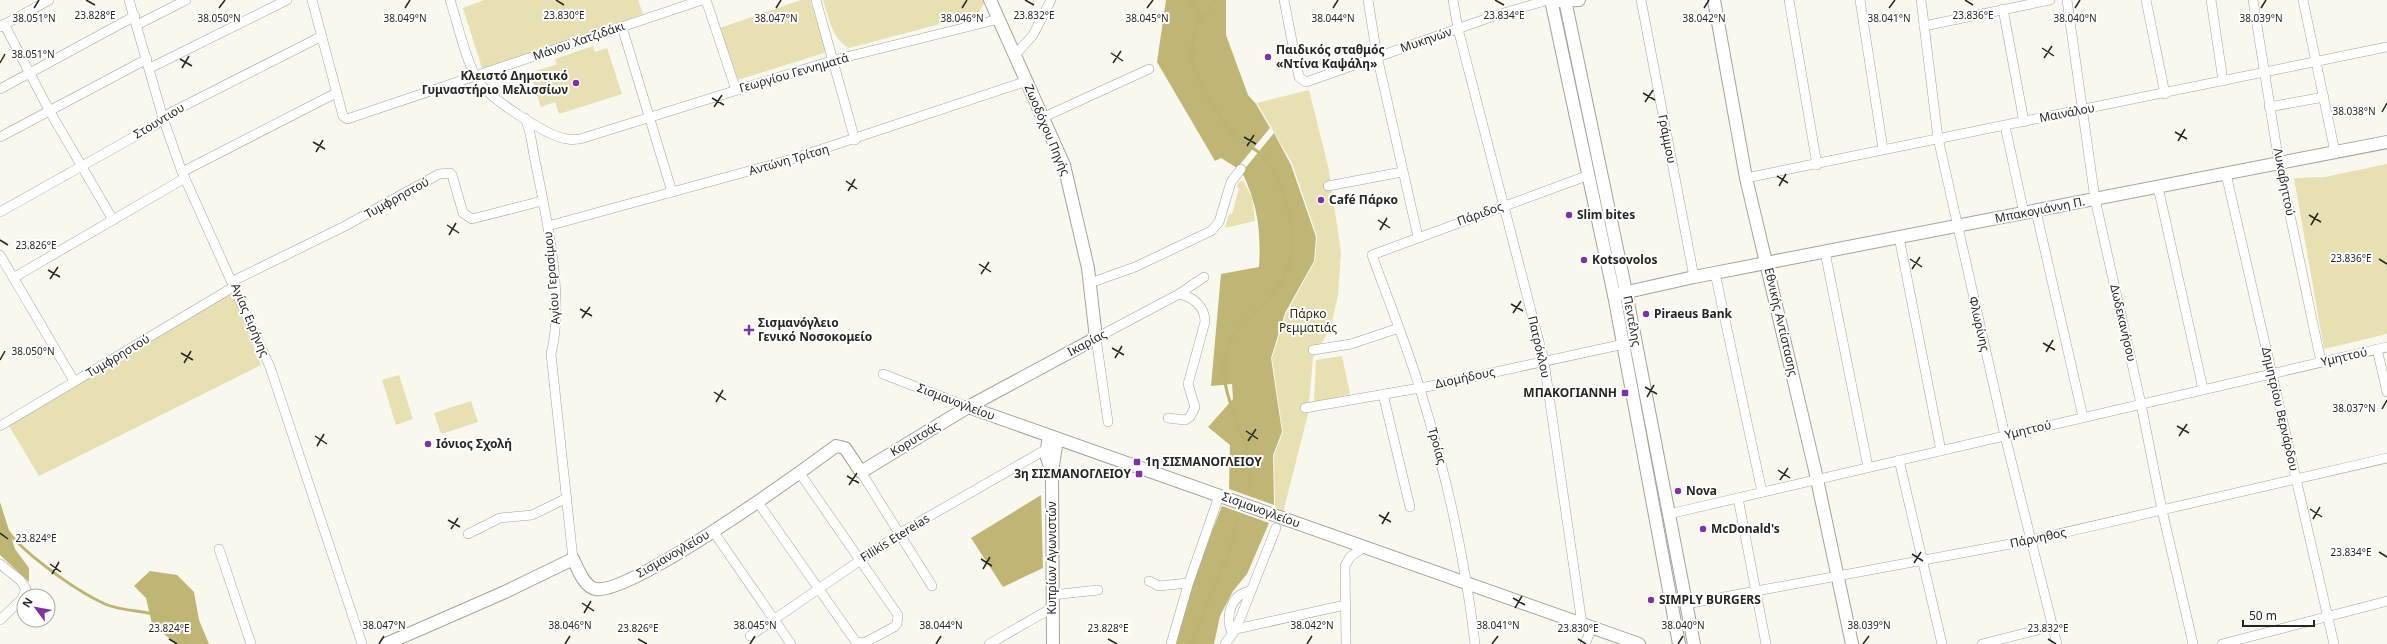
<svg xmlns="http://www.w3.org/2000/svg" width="2387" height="644" font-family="'Noto Sans',sans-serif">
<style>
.green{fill:#e6e0b2}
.forest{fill:#bfb675}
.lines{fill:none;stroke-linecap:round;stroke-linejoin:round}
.stream{stroke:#bdb473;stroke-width:3}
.street-casing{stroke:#a3a39b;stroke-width:10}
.secondary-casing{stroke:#a3a39b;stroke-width:14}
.street{stroke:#fff;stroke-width:9}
.secondary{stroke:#fff;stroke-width:12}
.ticks{fill:none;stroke:#252521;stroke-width:1.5}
.poi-dot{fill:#7d33a5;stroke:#fff;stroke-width:1.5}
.labels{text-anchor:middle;stroke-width:4;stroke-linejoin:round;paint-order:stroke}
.street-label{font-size:12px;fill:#252521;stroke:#fff}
.poi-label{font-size:12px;font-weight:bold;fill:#252521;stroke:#fff;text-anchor:start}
.park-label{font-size:12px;fill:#2e2a0c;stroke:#fff}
.ticks-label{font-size:10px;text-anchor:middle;fill:#252521;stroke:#fff;stroke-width:4;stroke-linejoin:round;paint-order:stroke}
</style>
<rect width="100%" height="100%" fill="#f9f8ef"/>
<g class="green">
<polygon points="484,0 638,0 643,14 483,71 463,8"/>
<polygon points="801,0 810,0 827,52 738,80 720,28"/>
<path d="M823 0H986L978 14 849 48C833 41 828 15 823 0Z"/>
<polygon points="593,46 595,52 607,48 622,94 559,114 555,102 541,107 530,73 557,64 555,59"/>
<polygon points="1309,90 1328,166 1336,218 1341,253 1338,295 1331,327 1313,358 1308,414 1283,513 1275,506 1274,455 1283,433 1272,358 1286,314 1315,261 1317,236 1292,163 1257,103"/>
<polygon points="2387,164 2387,334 2324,349 2294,178 2325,177"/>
<polygon points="1243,180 1252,198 1255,221 1225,228 1229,214 1232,214 1239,188 1237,187 1238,183"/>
<polygon points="232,293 261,365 39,476 9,426"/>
<polygon points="1342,356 1350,394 1314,403 1316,360"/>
<polygon points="399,375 413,419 396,425 382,380"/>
<polygon points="471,401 478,422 441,434 434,413"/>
</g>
<g class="forest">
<polygon points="1166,0 1226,0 1226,35 1248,95 1256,104 1270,128 1237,168 1221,158 1215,161 1157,62"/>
<path d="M1274 133 1291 165 1316 237 1314 261 1285 313 1271 358 1282 432 1273 455 1274 505 1229 489 1230 445 1208 427 1233 399 1232 384 1211 386 1221 274 1259 267C1261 230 1258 206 1242 172Z"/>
<polygon points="1041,495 1043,568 1003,587 971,538"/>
<polygon points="0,502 15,549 29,568 29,582 0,555"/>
<polygon points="1222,506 1269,523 1247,574 1233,591 1220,616 1214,644 1176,644 1191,585"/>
<polygon points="150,571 177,575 194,592 199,620 209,644 176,644 152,624 146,598 134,586"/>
</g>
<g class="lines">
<g class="stream">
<polyline points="1189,0 1201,16"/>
<path d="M1215 0C1210 13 1198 17 1194 33 1193 39 1191 50 1192 57 1193 76 1220 119 1233 133 1241 142 1253 147 1262 155 1274 167 1281 188 1286 203 1301 245 1291 280 1258 309 1244 322 1231 332 1226 351 1213 397 1260 445 1249 492"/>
<path d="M0 523C6 528 10 535 16 541 37 562 78 592 105 604 135 617 173 603 187 644"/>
<polyline points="1191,644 1231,546 1238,519"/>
</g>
<g class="street-casing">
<g id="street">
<polyline points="129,0 163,118 182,172 270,367 362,644"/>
<polyline points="312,0 343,116 347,119 702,0"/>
<path d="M450 0C457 21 467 65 478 81 491 99 546 136 567 139 571 140 576 139 580 139L834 60 999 19"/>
<polyline points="706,0 736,90"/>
<polyline points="816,0 855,140"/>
<polyline points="1284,0 1299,77 1306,82 1494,16 1548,0"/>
<polyline points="1368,0 1377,56 1418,237"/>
<polyline points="1453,0 1458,29 1544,361 1582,624"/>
<polyline points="1641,0 1694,277"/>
<polyline points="1789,0 1817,165"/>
<polyline points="1860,0 1883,149"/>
<polyline points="1921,0 1938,138 2005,436 2057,644"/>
<polyline points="2067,0 2095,199 2141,404 2162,510 2193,644"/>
<polyline points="2146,0 2165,94"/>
<polyline points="2211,0 2223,81"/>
<polyline points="2253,0 2279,163 2321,362"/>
<polyline points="2303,0 2335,152"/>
<polyline points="2003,9 2024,122"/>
<polyline points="4,24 49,110 113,220"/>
<polyline points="137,25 186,0"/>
<polyline points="1924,26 2050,0"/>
<polyline points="0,27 49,0"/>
<polyline points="622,27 672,192"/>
<polyline points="1015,55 1033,35 1051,0"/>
<polyline points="150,68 287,0"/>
<polyline points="0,89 135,16"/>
<polyline points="2269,107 2324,97"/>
<path d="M525 118C532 133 532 149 536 165 547 221 565 298 551 354L573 559"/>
<polyline points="1042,118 1149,69"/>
<polyline points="2005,126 2024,213"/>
<polyline points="0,137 147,59"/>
<polyline points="182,172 336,93"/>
<polyline points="2226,174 2334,644"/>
<polyline points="1746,178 2387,47"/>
<polyline points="1328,186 1402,172"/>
<polyline points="2158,187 2203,389"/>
<polyline points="2036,211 2083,417"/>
<polyline points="0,212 155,125 170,113 322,36"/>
<polyline points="548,226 789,160 1027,81"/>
<polyline points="1899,237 1941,451"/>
<polyline points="1825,252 1868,467"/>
<polyline points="0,255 74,381"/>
<polyline points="1715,273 1762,492"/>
<polyline points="13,278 185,178"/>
<polyline points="233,281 345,226 439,174 450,173 452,175 463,213 472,219 542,201"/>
<polyline points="1090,283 1135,267 1211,231 1219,222 1231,182 1241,169"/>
<polyline points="2377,349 2387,392"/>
<polyline points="1313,350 1351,344 1399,328"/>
<polyline points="883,374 968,407"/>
<polyline points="1383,394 1410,507"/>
<polyline points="1305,408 1431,386 1624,344"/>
<path d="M1168 418 1185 420 1190 417 1195 407 1188 384 1205 322C1205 306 1193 297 1179 294"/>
<polyline points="1108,422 1096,338 1179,294 1204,277"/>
<polyline points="0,426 235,286"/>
<polyline points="1899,460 1942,644"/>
<polyline points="861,472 932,586"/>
<polyline points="1738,498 1766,644"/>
<polyline points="757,501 856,642 864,643 894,627 897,624 898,615 799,472"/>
<polyline points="1669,514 2387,347"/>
<polyline points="713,531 791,644"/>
<polyline points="468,534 500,518 532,515 567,498"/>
<polyline points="219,549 251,644"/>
<polyline points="0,564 20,580 26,589 22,599 0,620"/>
<polyline points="1149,581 1159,586 1188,583"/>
<polyline points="1052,595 1098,590"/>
<polyline points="1686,604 2032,540 2387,458"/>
<polyline points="1236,629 1345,605"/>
<path d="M1232 633C1225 617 1230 595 1250 591"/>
<polyline points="750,636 900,533 1045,450"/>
<polyline points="989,644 1052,608"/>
<polyline points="1171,644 1188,585 1219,496"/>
<polyline points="1225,644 1236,629 1276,528"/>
<polyline points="1346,644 1345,566 1350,557 1364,547"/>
<path d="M1475 644C1465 557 1446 473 1420 389 1406 344 1388 299 1372 255L1589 175"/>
<polyline points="1585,644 1592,627"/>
<polyline points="1982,644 2053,626"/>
<polyline points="2222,644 2387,601"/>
</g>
</g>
<g class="secondary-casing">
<g id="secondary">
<polyline points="1551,0 1614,295 1679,644"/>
<polyline points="1565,0 1626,292 1694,644"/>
<polyline points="1714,0 1746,178 1815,470 1852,644"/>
<polyline points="1558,1 1579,0"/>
<polyline points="1614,295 1694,277 2387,142"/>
<polyline points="968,407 1639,644"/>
<polyline points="1049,436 1046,455 1052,472"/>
<path d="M386 644 505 592 573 559C578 569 584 587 596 589 631 595 801 472 836 446L845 448 861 472 968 407 1096 338 1088 268 1064 165 990 0"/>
<polyline points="1053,644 1052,472 1057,439"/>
</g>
</g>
<use href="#street" class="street"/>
<use href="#secondary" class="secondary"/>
</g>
<path class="ticks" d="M86 0 95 5M556 0 564 5M1025 0 1034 5M1495 0 1504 5M1965 0 1973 5M34 8 39 0M219 8 225 0M405 8 410 0M776 8 781 0M962 8 967 0M1147 8 1153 0M1333 8 1338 0M1704 8 1709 0M1889 8 1895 0M2075 8 2080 0M2261 8 2266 0M2042 48 2054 56M1111 53 1123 61M2044 58 2052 46M180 59 192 66M0 63 5 54M1113 63 1121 51M182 68 189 56M1643 93 1655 100M712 98 724 105M1645 102 1653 90M714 107 722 95M2382 112 2387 103M2175 132 2187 139M1244 137 1256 144M2178 141 2185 129M313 142 325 149M1247 146 1254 135M316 152 323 140M1777 176 1788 183M846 181 857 189M1779 186 1786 174M848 191 855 179M2309 215 2321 222M1378 220 1390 228M447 225 459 233M2311 225 2318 213M1380 230 1387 218M449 235 456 223M0 240 8 245M1910 259 1922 267M2379 259 2387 264M979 264 991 272M1912 269 1920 257M48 270 60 277M981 274 989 262M50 279 58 267M1511 304 1523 311M580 309 592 316M1513 313 1521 301M582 318 590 307M2043 343 2055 350M1112 348 1124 355M2046 352 2053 340M181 353 193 360M1115 358 1122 346M0 360 5 351M184 363 191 351M1645 387 1657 394M714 392 726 400M1647 397 1654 385M716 402 723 390M2382 409 2387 400M2177 426 2189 433M1246 431 1258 439M315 436 327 444M2179 436 2187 424M1248 441 1256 429M317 446 324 434M1778 470 1790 478M847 476 859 483M1780 480 1788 468M849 485 857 473M2310 509 2322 517M1379 515 1391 522M2313 519 2320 507M448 520 460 527M1382 524 1389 512M451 529 458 518M0 533 8 539M2379 552 2387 557M1912 554 1923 561M981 559 992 566M1914 563 1921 552M50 564 61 572M983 569 990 557M52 574 59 562M1513 598 1525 605M582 603 594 611M1515 608 1522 596M584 613 591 601M169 639 177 644M638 639 647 644M1108 639 1117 644M1578 639 1586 644M2048 639 2056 644M379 644 384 636M565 644 570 636M750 644 755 636M936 644 941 636M1307 644 1312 636M1492 644 1498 636M1678 644 1683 636M1863 644 1869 636"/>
<g class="poi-dot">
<circle cx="1268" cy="57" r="4"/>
<circle cx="576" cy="83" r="4"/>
<circle cx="1321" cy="200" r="4"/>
<circle cx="1569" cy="215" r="4"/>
<circle cx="1584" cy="260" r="4"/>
<circle cx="1646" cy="314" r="4"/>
<path d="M747 324h4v4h4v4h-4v4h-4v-4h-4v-4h4z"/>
<rect x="1621" y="389" width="8" height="8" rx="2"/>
<circle cx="428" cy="444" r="4"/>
<rect x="1133" y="458" width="8" height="8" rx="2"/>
<rect x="1135" y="470" width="8" height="8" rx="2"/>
<circle cx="1678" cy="491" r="4"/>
<circle cx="1703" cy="529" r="4"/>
<circle cx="1651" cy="600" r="4"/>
</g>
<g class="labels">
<g class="street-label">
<text transform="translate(1426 40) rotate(-19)" y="4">Μυκηνών</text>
<text transform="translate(579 41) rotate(-19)" y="4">Μάνου Χατζιδάκι</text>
<text transform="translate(794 73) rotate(-16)" y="4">Γεωργίου Γεννηματά</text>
<text transform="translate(2067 113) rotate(-11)" y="4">Μαινάλου</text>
<text transform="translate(159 121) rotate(-31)" y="4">Στουντιου</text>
<text transform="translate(1047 130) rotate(67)" y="4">Ζωοδόχου Πηγής</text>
<text transform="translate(1667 139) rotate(79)" y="4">Γράμμου</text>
<text transform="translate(789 160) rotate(-16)" y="4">Αντώνη Τρίτση</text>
<text transform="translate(2284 182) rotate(79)" y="4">Λυκαβηττού</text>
<text transform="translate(397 198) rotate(-29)" y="4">Τυμφρηστού</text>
<text transform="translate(2040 210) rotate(-11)" y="4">Μπακογιάννη Π.</text>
<text transform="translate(1480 214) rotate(-20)" y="4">Πάριδος</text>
<text transform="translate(552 278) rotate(-95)" y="4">Αγίου Γερασίμου</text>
<text transform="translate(250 320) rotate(67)" y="4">Αγίας Ειρήνης</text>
<text transform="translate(1632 321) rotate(79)" y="4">Πεντέλης</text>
<text transform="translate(1781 322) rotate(77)" y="4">Εθνικής Αντίστασης</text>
<text transform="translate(2123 323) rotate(77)" y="4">Δωδεκανήσου</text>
<text transform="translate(1979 324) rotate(77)" y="4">Φλωρίνης</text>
<text transform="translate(1087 343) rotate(-28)" y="4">Ικαρίας</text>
<text transform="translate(1539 347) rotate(77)" y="4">Πατρόκλου</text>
<text transform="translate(118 356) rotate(-31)" y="4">Τυμφρηστού</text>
<text transform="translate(2344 357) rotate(-13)" y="4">Υμηττού</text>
<text transform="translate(1465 378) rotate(-12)" y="4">Διομήδους</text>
<text transform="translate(956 402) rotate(21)" y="4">Σισμανογλείου</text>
<text transform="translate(2280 409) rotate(77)" y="4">Δημητρίου Βερνάρδου</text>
<text transform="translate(2028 430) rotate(-13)" y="4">Υμηττού</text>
<text transform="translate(915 439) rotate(-31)" y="4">Κορυτσάς</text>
<text transform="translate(1437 446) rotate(74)" y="4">Τροίας</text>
<text transform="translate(1261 510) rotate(20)" y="4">Σισμανογλείου</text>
<text transform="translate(895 538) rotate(-32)" y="4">Filikis Etereias</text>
<text transform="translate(2038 538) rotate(-12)" y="4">Πάρνηθος</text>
<text transform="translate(673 554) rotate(-30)" y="4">Σισμανογλείου</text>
<text transform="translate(1052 558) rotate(-90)" y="4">Κυπρίων Αγωνιστών</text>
</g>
<g class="poi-label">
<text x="1276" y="54">Παιδικός σταθμός<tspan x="1276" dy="14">«Ντίνα Καψάλη»</tspan></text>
<text x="568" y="80" text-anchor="end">Κλειστό Δημοτικό<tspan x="568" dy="14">Γυμναστήριο Μελισσίων</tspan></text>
<text x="1329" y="204">Café Πάρκο</text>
<text x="1577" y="219">Slim bites</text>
<text x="1592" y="264">Kotsovolos</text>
<text x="1654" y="318">Piraeus Bank</text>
<text x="758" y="327">Σισμανόγλειο<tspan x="758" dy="14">Γενικό Νοσοκομείο</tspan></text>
<text x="1617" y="397" text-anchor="end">ΜΠΑΚΟΓΙΑΝΝΗ</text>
<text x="436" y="448">Ιόνιος Σχολή</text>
<text x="1145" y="466">1η ΣΙΣΜΑΝΟΓΛΕΙΟΥ</text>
<text x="1131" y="478" text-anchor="end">3η ΣΙΣΜΑΝΟΓΛΕΙΟΥ</text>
<text x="1686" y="495">Nova</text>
<text x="1711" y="533">McDonald's</text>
<text x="1659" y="604">SIMPLY BURGERS</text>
</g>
<g class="park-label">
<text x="1308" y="318">Πάρκο<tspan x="1308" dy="14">Ρεμματιάς</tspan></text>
</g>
</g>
<g class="ticks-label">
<text x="1504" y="19">23.834°E</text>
<text x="95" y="19">23.828°E</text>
<text x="564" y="19">23.830°E</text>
<text x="1034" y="19">23.832°E</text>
<text x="1973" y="19">23.836°E</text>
<text x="34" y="22">38.051°N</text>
<text x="219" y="22">38.050°N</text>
<text x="405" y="22">38.049°N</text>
<text x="776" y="22">38.047°N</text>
<text x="962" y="22">38.046°N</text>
<text x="1147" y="22">38.045°N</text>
<text x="1333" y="22">38.044°N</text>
<text x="1704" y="22">38.042°N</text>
<text x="1889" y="22">38.041°N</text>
<text x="2075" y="22">38.040°N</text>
<text x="2261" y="22">38.039°N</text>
<text x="33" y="58">38.051°N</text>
<text x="2354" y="115">38.038°N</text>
<text x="36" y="249">23.826°E</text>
<text x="2351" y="262">23.836°E</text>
<text x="33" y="355">38.050°N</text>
<text x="2354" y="412">38.037°N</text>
<text x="36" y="542">23.824°E</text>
<text x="2351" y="556">23.834°E</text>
<text x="384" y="629">38.047°N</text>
<text x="570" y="629">38.046°N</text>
<text x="755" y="629">38.045°N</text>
<text x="941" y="629">38.044°N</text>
<text x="1312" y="629">38.042°N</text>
<text x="1498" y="629">38.041°N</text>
<text x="1683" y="629">38.040°N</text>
<text x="1869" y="629">38.039°N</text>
<text x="169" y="632">23.824°E</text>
<text x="638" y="632">23.826°E</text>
<text x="1108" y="632">23.828°E</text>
<text x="1578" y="632">23.830°E</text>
<text x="2048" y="632">23.832°E</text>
</g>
<g transform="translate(36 608) rotate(302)"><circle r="19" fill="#ffffff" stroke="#a8a8a6"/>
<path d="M0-3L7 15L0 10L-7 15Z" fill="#7d33a5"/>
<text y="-6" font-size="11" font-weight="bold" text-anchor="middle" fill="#252521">N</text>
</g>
<path d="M2243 620v6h71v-6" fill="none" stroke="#252521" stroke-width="2"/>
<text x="2249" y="620" font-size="12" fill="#252521" stroke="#ffffff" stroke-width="3" paint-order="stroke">50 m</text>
</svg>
